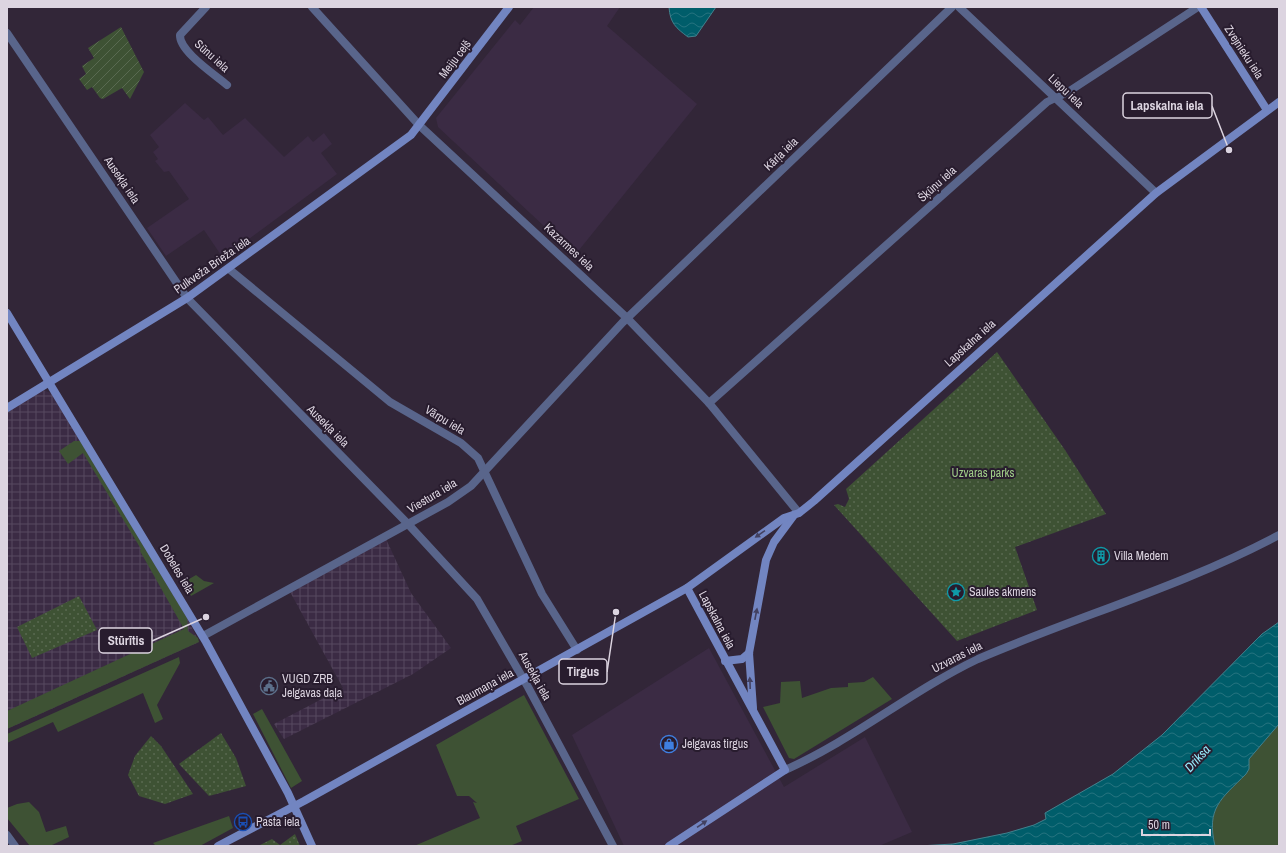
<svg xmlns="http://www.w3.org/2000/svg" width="1286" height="853" font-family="'Archivo Narrow',sans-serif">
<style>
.built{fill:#3b2b44}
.industrial{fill:url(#industrial-grid)}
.grass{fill:#3e5234}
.park{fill:url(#park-dots)}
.garden{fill:url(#garden-furrows)}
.water{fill:url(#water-waves);stroke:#42818d}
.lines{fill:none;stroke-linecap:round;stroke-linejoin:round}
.street{stroke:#59658b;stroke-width:8}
.secondary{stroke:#7285c1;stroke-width:8}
.oneway{fill:#424161}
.labels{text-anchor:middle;stroke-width:4;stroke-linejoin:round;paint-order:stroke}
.street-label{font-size:12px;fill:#dcd4e0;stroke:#281c2e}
.park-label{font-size:12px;fill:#a0ce88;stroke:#281c2e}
.poi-label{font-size:12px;fill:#dcd4e0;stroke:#281c2e;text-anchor:start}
.water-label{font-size:13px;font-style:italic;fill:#97ecfd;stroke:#281c2e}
.leader{fill:none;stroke:#dcd4e0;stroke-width:1.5}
.callout-dot{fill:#dcd4e0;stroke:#281c2e;stroke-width:1.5}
.callout{fill:#281c2e;stroke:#dcd4e0;stroke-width:1.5}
.callout-label{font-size:13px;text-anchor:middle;font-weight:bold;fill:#dcd4e0}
</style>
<defs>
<pattern id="industrial-grid" width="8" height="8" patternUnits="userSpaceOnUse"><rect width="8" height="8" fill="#3b2b44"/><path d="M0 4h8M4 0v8" fill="none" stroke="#57495f"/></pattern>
<pattern id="park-dots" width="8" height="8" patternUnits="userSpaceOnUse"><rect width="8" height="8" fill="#3e5234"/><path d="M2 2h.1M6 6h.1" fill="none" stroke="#596a51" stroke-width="1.8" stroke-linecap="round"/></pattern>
<pattern id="garden-furrows" width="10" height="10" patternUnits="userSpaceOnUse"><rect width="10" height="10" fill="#3e5234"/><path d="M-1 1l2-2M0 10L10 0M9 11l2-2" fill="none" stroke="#596a51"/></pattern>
<pattern id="water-waves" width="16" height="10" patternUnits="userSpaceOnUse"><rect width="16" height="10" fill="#005d6a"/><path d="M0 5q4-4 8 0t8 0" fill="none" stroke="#25737f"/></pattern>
</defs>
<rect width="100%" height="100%" fill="#322638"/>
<g class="built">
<polygon points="534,7 620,7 607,26 697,104 575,255 438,127 436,118 515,20 520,25"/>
<polygon points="185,103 204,120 208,117 223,135 245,118 284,157 308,136 313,142 324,133 332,144 321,153 337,174 223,258 204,230 166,256 147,228 189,199 169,171 164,172 155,161 158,159 153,152 159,147 150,135"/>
<polygon points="709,648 784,787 865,737 912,832 879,846 624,846 572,735"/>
</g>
<g class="industrial">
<polygon points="43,390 51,393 80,441 187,618 199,642 7,729 7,411"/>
<polygon points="386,539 411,593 451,648 413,674 284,739 274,724 343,688 289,590"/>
</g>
<g class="grass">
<polygon points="74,441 80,441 187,618 188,631 198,638 199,642 7,729 7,711 184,629 140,551 141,549 83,453 68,464 59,451"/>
<polygon points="196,575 204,581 214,583 191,596 184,582"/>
<polygon points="179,657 180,663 157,705 163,719 155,723 143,693 58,732 53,722 7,743 7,734"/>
<polygon points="873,677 892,699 794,759 789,758 763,707 780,703 781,682 800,681 802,698 831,688 848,687 848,683 864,682"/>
<polygon points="524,695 579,799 516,826 522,841 510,846 414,846 480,818 473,802 477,803 469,796 457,796 436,745"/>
<polygon points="262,709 302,781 291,788 253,714"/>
<path d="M1279 724V846H1215C1206 808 1221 799 1246 774L1249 769V759Z"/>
<polygon points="29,802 39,812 46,832 66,826 69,837 50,846 30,846 7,818 7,808 17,804"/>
<polygon points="229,816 233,828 200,846 156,846 153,843"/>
</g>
<g class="park">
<polygon points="997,352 1065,450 1106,514 1015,547 1037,610 957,641 834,505 838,504 845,507 849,499 846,489"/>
<polygon points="79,596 97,630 32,658 17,627"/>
<polygon points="221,733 236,758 246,786 209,796 179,764"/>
<polygon points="151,736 161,746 193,794 165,804 139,796 128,775 135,756"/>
<polygon points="295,834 300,846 258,846 272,839 280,845"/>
</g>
<polygon class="garden" points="121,27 144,72 130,99 122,88 103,99 100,98 92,87 87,90 79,79 86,74 82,66 94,58 88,48"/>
<g class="water">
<path d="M669 7H716L696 36 688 37C676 28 670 23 669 7Z"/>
<path d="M1279 622V724L1249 759V769L1246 774C1221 799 1206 808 1215 846H919L953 844 1007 833 1034 825 1046 819 1045 813 1113 774 1162 735 1262 634Z"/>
</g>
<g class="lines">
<g class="street">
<path d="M206 7 180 35C179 51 214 74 227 85"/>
<polyline points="312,7 419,125 627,318 709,403 799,513"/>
<polyline points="959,7 1156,193"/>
<polyline points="7,33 187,298 408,524 477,599 528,687 613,846"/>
<polyline points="229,269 390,402 461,443 478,458 542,594 577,650"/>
<polyline points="709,403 1047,102 1068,92 1198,7"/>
<polyline points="203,636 448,502 471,486 623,322 952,7"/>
<path d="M785 770C853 740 911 691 978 659 1078 616 1183 586 1279 535"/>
<polyline points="7,835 15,846"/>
</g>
<g class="secondary">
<polyline points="1201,7 1267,110"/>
<polyline points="7,313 206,642 288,793 312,846"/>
<polyline points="7,408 187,298 411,135 509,7"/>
<polyline points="725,661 742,659 749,653"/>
<polyline points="753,708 749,653 766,560 774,542 794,515"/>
<polyline points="218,846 304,801 687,588 784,518 799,513 814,501 1156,193 1279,102"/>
<polyline points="669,846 785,770 687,588"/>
</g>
</g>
<defs><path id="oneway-solid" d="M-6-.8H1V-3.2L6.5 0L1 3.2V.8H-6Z"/></defs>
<g class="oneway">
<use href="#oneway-solid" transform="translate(760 534) rotate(146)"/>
<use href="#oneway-solid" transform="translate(756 614) rotate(-79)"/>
<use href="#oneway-solid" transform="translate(750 683) rotate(-92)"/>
<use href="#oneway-solid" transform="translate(702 824) rotate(-34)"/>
</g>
<defs>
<g id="building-ring" transform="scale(0.9)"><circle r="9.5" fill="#281c2e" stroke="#0f9aa8" stroke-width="1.5"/><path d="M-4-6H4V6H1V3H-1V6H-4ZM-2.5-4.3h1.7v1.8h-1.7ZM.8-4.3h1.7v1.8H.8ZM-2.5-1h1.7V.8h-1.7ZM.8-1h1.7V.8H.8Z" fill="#0f9aa8"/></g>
<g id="sight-ring" transform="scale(0.9)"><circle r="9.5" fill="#281c2e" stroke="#0f9aa8" stroke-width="1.5"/><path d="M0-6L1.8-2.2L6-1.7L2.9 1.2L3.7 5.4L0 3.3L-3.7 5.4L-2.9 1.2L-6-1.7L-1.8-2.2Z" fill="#0f9aa8"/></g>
<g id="civic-ring" transform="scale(0.9)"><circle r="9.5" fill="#281c2e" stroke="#5c6f8a" stroke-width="1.5"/><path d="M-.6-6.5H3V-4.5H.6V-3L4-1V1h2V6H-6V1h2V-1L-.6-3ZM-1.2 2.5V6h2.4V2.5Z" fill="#5c6f8a"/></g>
<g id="shop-ring" transform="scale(0.9)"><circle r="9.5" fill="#281c2e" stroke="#3f7fe0" stroke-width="1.5"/><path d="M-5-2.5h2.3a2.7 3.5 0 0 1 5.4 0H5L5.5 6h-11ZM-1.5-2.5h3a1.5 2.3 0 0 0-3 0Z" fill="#3f7fe0"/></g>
<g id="bus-ring" transform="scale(0.9)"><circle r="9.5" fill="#281c2e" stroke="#1a4fb4" stroke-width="1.5"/><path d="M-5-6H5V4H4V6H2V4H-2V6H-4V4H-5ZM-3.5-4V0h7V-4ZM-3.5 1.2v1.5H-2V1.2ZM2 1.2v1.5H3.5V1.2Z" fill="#1a4fb4"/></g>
</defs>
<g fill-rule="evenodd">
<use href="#building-ring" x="1101" y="556"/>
<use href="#sight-ring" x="956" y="592"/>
<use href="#civic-ring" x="269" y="686"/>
<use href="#shop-ring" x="669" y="744"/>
<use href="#bus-ring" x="243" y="822"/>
</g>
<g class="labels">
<g class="street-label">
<text transform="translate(1244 52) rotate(57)" y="4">Zvejnieku iela</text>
<text transform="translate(212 56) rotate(42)" y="4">Sūnu iela</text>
<text transform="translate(455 59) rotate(-53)" y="4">Meiju ceļš</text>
<text transform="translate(1066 91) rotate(43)" y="4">Liepu iela</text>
<text transform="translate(781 154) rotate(-44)" y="4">Kārļa iela</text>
<text transform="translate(122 180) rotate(56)" y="4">Ausekļa iela</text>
<text transform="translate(937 184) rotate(-42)" y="4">Šķūņu iela</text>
<text transform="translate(569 247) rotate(43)" y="4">Kazarmes iela</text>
<text transform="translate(212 265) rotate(-35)" y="4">Pulkveža Brieža iela</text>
<text transform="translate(970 343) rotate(-42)" y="4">Lapskalna iela</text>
<text transform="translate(445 420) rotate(31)" y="4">Vārpu iela</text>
<text transform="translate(328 426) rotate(45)" y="4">Ausekļa iela</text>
<text transform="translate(432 496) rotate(-31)" y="4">Viestura iela</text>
<text transform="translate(177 569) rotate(59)" y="4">Dobeles iela</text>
<text transform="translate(717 620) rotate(62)" y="4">Lapskalna iela</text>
<text transform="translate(957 657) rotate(-27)" y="4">Uzvaras iela</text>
<text transform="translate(535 676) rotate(61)" y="4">Ausekļa iela</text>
<text transform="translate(485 687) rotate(-29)" y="4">Blaumaņa iela</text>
</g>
<g class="park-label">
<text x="983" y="477">Uzvaras parks</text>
</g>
<g class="poi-label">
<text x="1114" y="560">Villa Medem</text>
<text x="969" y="596">Saules akmens</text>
<text x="282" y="683">VUGD ZRB<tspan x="282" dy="14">Jelgavas daļa</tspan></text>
<text x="682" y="748">Jelgavas tirgus</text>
<text x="256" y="826">Pasta iela</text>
</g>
<g class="water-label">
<text transform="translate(1197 758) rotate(-47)" y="5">Driksa</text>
</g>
</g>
<path class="leader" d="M1229 150L1212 106M206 617L152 641M616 612L607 672"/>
<g class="callout-dot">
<circle cx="1229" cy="150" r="4"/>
<circle cx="206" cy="617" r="4"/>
<circle cx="616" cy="612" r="4"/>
</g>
<g class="callout">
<rect x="1123" y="93" width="89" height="25" rx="4"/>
<rect x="99" y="628" width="53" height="25" rx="4"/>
<rect x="559" y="659" width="48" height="25" rx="4"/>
</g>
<g class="callout-label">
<text x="1167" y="110">Lapskalna iela</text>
<text x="126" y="645">Stūrītis</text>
<text x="583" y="676">Tirgus</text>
</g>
<rect width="1286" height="853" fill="none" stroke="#dcd4e0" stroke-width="16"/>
<path d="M1142 829v6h68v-6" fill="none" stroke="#dcd4e0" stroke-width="2"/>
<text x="1148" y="829" font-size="12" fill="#dcd4e0" stroke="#281c2e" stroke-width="3" paint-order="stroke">50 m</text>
</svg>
